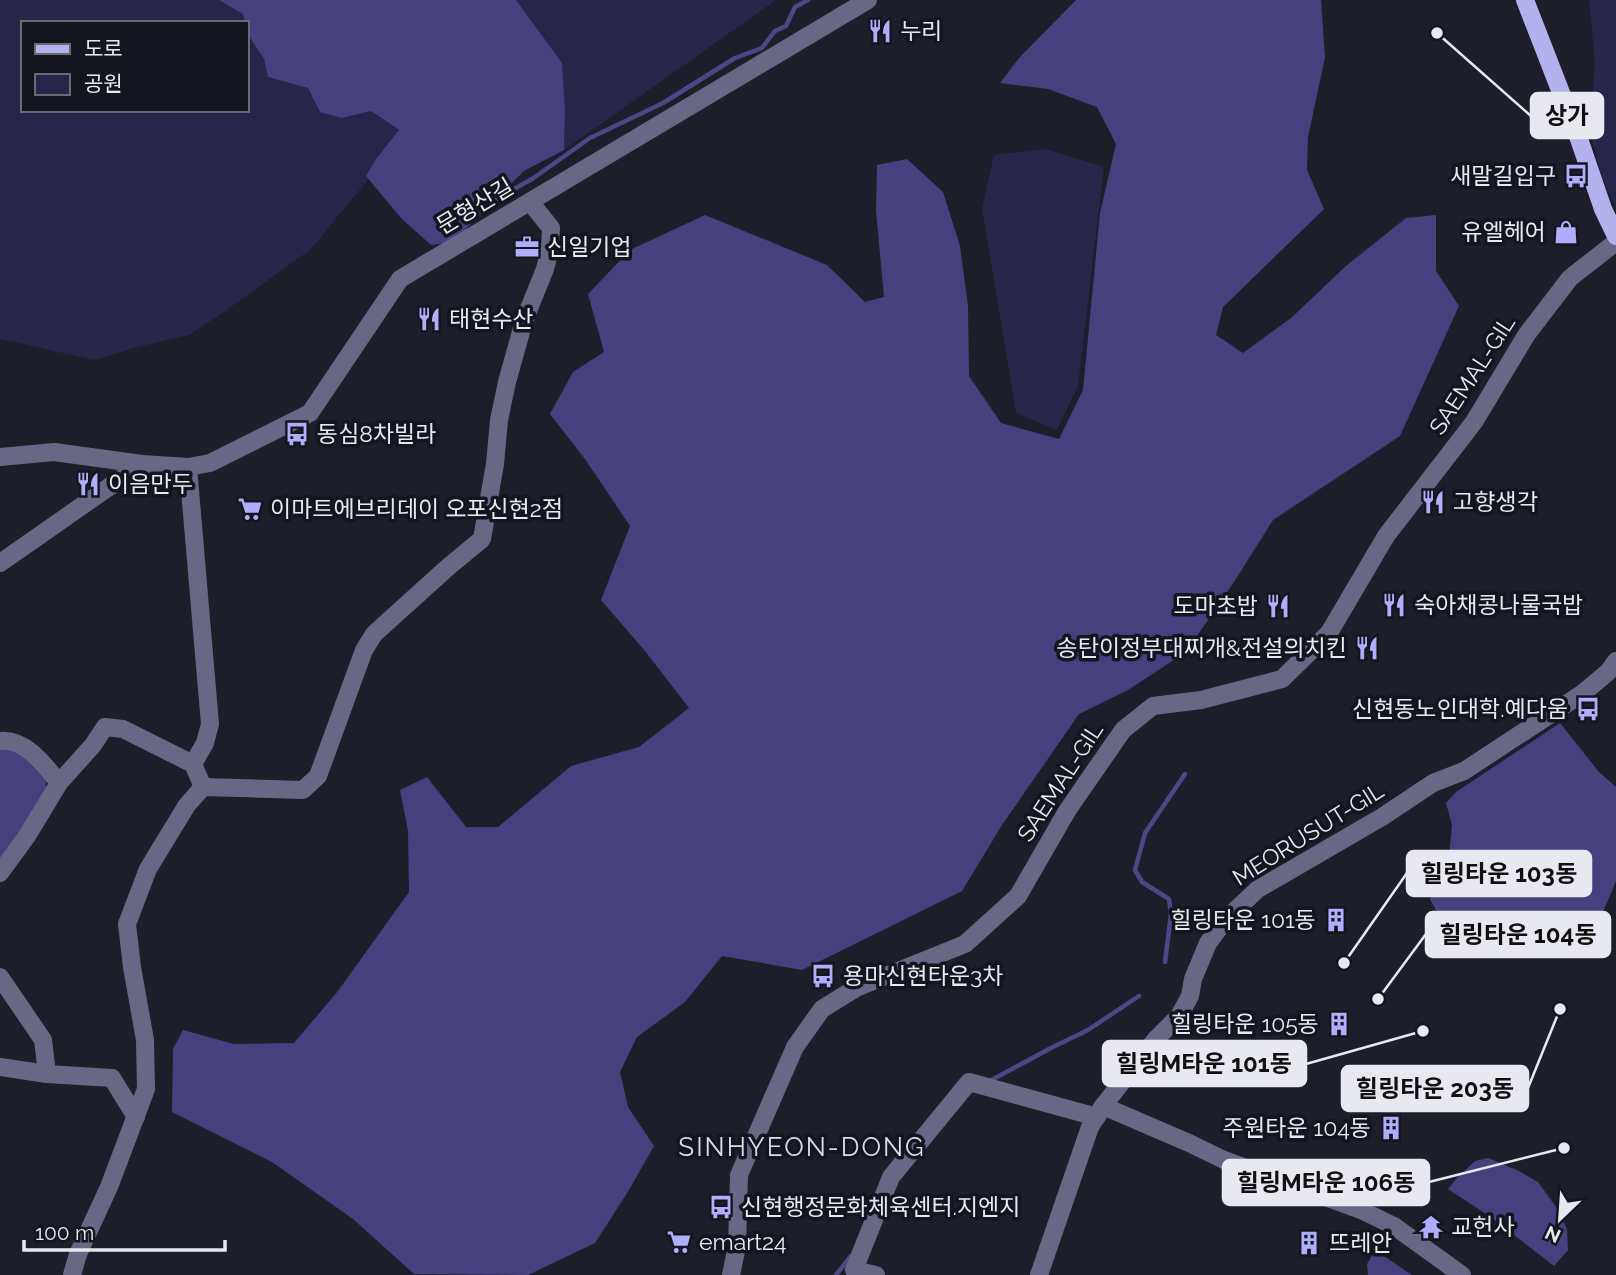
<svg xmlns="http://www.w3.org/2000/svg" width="1616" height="1275" font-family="Raleway,'Noto Sans KR',sans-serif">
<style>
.green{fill:#28254b}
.forest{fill:#46407f}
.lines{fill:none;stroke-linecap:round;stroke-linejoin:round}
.stream{stroke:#4d4787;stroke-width:4.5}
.minor{stroke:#686886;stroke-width:18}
.major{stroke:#b3b2ef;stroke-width:18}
.labels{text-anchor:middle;stroke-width:7;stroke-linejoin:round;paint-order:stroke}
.poi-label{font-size:23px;fill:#e8e8f0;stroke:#151520;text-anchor:start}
.street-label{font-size:23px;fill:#e8e8f0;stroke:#151520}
.quarter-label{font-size:26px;letter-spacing:2px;fill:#dadbeb;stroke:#151520}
.leader{fill:none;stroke:#e8e8f0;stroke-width:2.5}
.callout-dot{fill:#e8e8f0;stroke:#151520;stroke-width:2.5}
.callout{fill:#e8e8f0;stroke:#e8e8f0;stroke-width:2.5}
.callout-label{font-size:24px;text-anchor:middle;font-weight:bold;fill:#111}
</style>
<rect width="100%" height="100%" fill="#1e1e2a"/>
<g class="green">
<polygon points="0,0 219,0 243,13 245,23 23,23 23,110 247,110 247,33 264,59 268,77 308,88 342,118 371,111 399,131 376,159 371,176 311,249 221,314 189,335 137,347 94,360 0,339"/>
<polygon points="516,0 776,0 564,150 565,112"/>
<polygon points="1589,0 1616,0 1616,209 1601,173 1591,137 1591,116 1595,62"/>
<polygon points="1045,149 1104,167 1078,386 1057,430 1016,413 982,209 994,155"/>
</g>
<g class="forest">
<polygon points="219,0 516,0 562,63 565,112 564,150 524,171 453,242 431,245 401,218 366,176 376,159 399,130 371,111 342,118 320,112 308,88 268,77 264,59 247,33 247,23 245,23 243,14"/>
<polygon points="1076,0 1321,0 1325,57 1308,137 1307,170 1324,209 1223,307 1216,335 1243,353 1291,318 1346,266 1406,218 1436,215 1436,271 1459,306 1400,436 1273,520 1236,579 1186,652 1128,690 1079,714 1002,825 962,891 802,970 722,956 685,1002 637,1037 620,1072 628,1107 654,1146 629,1190 595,1243 528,1275 414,1274 353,1219 272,1162 172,1112 173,1049 183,1030 234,1044 294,1043 338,991 409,892 408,831 400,790 427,777 466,827 498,827 571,766 639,747 689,708 645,651 601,600 630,526 585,459 550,414 573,372 604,352 588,294 630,250 705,215 827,265 865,302 884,297 876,211 877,165 907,159 943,192 960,246 968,306 969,376 1001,423 1059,439 1083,390 1100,213 1116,144 1097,107 1048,89 1000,83 1020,57"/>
<polygon points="1560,723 1599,772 1616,787 1616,881 1599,922 1596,948 1557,948 1532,946 1475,955 1447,931 1430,899 1440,869 1449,857 1452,825 1446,803 1456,792"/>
<polygon points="0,746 33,753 45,767 46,787 0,869"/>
<polygon points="1488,1158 1519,1171 1538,1182 1561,1214 1567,1230 1568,1250 1554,1266 1492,1218 1448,1189 1456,1179 1475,1161"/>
<polygon points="1375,1250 1412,1275 1368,1275 1367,1264"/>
</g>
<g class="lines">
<g class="stream">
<polyline points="442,229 532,179 590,138 663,103 735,58 762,48 775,31 786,26 795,7 808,0"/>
<polyline points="1165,962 1171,914 1169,899 1142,882 1135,870 1145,833 1185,774"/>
<polyline points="988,1082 1051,1048 1088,1030 1139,996"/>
<polyline points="836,1275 851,1256"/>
</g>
<g class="minor">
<polyline points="0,457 54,452 142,464 188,467 210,463 310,413 400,279 868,0"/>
<polyline points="188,467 210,724 205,743 193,764"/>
<polyline points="0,563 142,464"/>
<path d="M0 741C25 738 45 765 59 783"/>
<polyline points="0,873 27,836 59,783 93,745 105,727 123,729 193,764 203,787"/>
<polyline points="0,977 43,1040 47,1074"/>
<polyline points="0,1067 47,1074 112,1078 136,1117"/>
<polyline points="1103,1106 1189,1143 1224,1160 1361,1210 1394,1226 1462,1275"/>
<polyline points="72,1275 78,1254 109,1187 146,1089 145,1040 132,967 127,924 148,869 187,805 203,787 303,790 318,776 364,650 374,634 447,568 482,539 495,464 499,420 507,382 524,321 545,269 550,249 551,228 530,202"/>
<polyline points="731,1275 737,1246 739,1175 795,1047 822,1009 856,988 965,944 1018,896 1067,811 1123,730 1153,706 1201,700 1282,679 1329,633 1386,536 1474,422 1527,334 1570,278 1616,242"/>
<polyline points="876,1275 854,1270 891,1177 969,1082 1097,1117"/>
<polyline points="1039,1275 1090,1127 1103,1106 1156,1039 1179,1016 1190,996 1193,979 1208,943 1226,919 1258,889 1382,817 1433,783 1464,771 1583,693 1608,672 1616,661"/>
</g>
<polyline class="major" points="1525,0 1579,139 1603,209 1616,236"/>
</g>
<defs>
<g id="restaurant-bare" transform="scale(1.89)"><path d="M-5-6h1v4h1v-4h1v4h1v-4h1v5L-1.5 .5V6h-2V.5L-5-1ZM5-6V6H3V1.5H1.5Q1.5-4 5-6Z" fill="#b0aefa" stroke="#151520" stroke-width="2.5" paint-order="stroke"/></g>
<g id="bus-bare" transform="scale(1.89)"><path d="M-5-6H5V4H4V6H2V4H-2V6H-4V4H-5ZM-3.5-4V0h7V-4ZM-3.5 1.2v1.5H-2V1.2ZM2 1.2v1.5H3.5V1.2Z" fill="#b0aefa" stroke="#151520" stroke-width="2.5" paint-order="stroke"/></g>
<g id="shop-bare" transform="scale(1.89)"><path d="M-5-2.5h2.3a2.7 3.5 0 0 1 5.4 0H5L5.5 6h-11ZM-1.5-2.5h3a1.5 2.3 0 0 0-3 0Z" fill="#b0aefa" stroke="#151520" stroke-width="2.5" paint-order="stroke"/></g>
<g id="office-bare" transform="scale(1.89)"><path d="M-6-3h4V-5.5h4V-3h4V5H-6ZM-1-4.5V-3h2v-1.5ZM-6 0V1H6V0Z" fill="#b0aefa" stroke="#151520" stroke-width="2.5" paint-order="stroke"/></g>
<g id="supermarket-bare" transform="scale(1.89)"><path d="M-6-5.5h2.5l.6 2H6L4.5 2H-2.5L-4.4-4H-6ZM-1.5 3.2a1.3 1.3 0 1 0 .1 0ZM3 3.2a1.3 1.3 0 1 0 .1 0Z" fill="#b0aefa" stroke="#151520" stroke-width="2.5" paint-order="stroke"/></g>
<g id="building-bare" transform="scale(1.89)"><path d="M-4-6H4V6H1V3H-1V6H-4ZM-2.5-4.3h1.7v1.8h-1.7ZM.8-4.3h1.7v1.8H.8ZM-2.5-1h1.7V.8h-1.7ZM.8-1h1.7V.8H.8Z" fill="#b0aefa" stroke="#151520" stroke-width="2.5" paint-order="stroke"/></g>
<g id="temple-bare" transform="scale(1.89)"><path d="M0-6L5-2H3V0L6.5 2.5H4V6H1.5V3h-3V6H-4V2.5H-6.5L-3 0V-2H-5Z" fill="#b0aefa" stroke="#151520" stroke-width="2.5" paint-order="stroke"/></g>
</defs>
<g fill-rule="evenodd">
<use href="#restaurant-bare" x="880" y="31"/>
<use href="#bus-bare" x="1576" y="176"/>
<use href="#shop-bare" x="1566" y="232"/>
<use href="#office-bare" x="527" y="247"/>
<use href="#restaurant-bare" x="429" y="319"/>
<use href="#bus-bare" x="297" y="434"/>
<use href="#restaurant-bare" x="88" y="484"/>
<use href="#restaurant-bare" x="1433" y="502"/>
<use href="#supermarket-bare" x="250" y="509"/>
<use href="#restaurant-bare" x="1394" y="605"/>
<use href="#restaurant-bare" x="1278" y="606"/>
<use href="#restaurant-bare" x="1367" y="648"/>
<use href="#bus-bare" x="1588" y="709"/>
<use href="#building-bare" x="1336" y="920"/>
<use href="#bus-bare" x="823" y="976"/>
<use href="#building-bare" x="1339" y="1024"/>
<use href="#building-bare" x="1391" y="1128"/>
<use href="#bus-bare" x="721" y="1207"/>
<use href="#temple-bare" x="1431" y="1227"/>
<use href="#supermarket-bare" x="679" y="1242"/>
<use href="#building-bare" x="1309" y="1243"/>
</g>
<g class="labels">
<g class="poi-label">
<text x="900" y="39">누리</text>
<text x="1556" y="184" text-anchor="end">새말길입구</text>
<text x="1546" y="240" text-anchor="end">유엘헤어</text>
<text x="547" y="255">신일기업</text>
<text x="449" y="327">태현수산</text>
<text x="317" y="442">동심8차빌라</text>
<text x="108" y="492">이음만두</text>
<text x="1453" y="510">고향생각</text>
<text x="270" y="517">이마트에브리데이 오포신현2점</text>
<text x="1414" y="613">숙아채콩나물국밥</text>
<text x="1258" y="614" text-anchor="end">도마초밥</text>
<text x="1347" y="656" text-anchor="end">송탄이정부대찌개&amp;전설의치킨</text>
<text x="1568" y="717" text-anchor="end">신현동노인대학.예다움</text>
<text x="1316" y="928" text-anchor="end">힐링타운 101동</text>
<text x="843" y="984">용마신현타운3차</text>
<text x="1319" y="1032" text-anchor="end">힐링타운 105동</text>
<text x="1371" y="1136" text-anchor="end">주원타운 104동</text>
<text x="741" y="1215">신현행정문화체육센터.지엔지</text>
<text x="1451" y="1235">교헌사</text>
<text x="699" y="1250">emart24</text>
<text x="1329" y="1251">뜨레안</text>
</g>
<g class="street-label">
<text transform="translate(475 206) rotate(-31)" y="8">문형산길</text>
<text transform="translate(1472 375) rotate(-57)" y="8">SAEMAL-GIL</text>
<text transform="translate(1060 782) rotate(-57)" y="8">SAEMAL-GIL</text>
<text transform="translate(1308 834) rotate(-32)" y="8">MEORUSUT-GIL</text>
</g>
<g class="quarter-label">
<text x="802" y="1156">SINHYEON-DONG</text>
</g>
</g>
<path class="leader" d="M1437 33L1531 116M1344 963L1407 873M1378 999L1426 934M1423 1031L1306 1064M1560 1009L1528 1088M1564 1148L1429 1182"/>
<g class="callout-dot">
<circle cx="1437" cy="33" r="7"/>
<circle cx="1344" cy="963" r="7"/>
<circle cx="1378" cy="999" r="7"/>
<circle cx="1423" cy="1031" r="7"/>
<circle cx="1560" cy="1009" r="7"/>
<circle cx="1564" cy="1148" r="7"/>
</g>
<g class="callout">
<rect x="1531" y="93" width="72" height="45" rx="7"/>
<rect x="1407" y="851" width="184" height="45" rx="7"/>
<rect x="1426" y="912" width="184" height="45" rx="7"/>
<rect x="1103" y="1041" width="203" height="45" rx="7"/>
<rect x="1342" y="1066" width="186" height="45" rx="7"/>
<rect x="1223" y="1160" width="206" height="45" rx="7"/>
</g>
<g class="callout-label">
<text x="1567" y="124">상가</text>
<text x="1499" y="882">힐링타운 103동</text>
<text x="1518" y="943">힐링타운 104동</text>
<text x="1204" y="1072">힐링M타운 101동</text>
<text x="1435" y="1097">힐링타운 203동</text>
<text x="1326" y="1191">힐링M타운 106동</text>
</g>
<rect x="21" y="21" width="228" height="91" fill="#151520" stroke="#696973" stroke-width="2"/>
<rect x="35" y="44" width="35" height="10" fill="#b3b2ef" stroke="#696973" stroke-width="2"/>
<text x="84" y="56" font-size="21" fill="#e8e8f0">도로</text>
<rect x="35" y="74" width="35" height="21" fill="#28254b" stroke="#696973" stroke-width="2"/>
<text x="84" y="91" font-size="21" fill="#e8e8f0">공원</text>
<g transform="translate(1560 1219) rotate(205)" stroke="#151520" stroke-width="5" paint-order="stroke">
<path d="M0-5L12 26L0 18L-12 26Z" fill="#e8e8f0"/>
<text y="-10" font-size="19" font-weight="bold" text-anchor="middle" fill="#e8e8f0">N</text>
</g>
<path d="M24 1240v10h201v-10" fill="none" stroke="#e8e8f0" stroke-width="3.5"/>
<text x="35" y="1240" font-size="21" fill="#e8e8f0" stroke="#151520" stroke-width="5" paint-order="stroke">100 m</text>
</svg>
